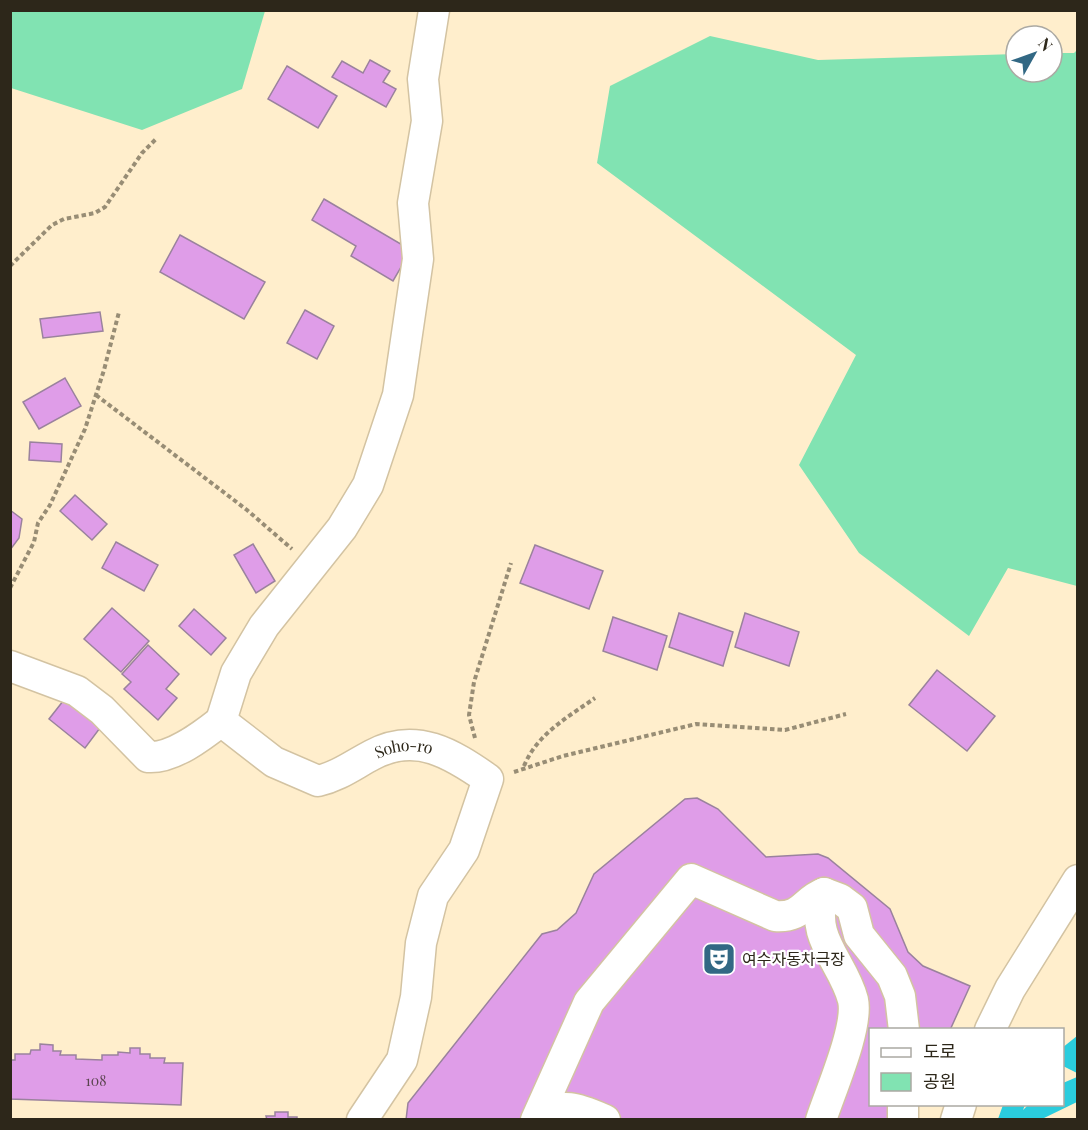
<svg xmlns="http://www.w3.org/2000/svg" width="1088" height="1130" font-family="'Playfair Display','Noto Sans KR',serif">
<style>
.green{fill:#81e3b2}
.water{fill:#2accdd}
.building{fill:#df9de8;stroke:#9a829d;stroke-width:1.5}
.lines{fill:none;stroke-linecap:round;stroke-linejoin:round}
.minor-casing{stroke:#d3c3a2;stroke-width:33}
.path{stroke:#988d75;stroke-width:4;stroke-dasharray:4.5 3;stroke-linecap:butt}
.minor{stroke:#fff;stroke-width:30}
.labels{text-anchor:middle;stroke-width:4.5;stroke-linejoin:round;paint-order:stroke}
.number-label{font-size:14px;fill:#5a444e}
.street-label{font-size:16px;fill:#2d271a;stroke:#fff}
.poi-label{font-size:16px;fill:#2d271a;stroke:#fff;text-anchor:start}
</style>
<rect width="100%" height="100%" fill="#fec"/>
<g class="green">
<polygon points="11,10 265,10 265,11 242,89 142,130 11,88"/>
<polygon points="710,36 818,60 1016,54 1016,72 1052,72 1052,53 1074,53 1077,50 1077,586 1008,568 969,636 859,553 799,465 856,355 597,163 610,86"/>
</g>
<g class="water">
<polygon points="1077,1036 1078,1073 1077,1073 1063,1066 1062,1048"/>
<polygon points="1077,1077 1077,1102 1042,1119 998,1119 1003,1105 1025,1105 1023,1110 1028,1105 1062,1104 1063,1083"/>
</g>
<g class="building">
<polygon points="370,60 390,71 383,82 396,89 386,107 332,77 342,61 363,73"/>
<polygon points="287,66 337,96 318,128 268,99"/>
<polygon points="324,199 411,250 393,281 351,256 356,246 312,220"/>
<polygon points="180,235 265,282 244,319 160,272"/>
<polygon points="305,310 334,326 317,359 287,343"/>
<polygon points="100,312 103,331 43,338 40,319"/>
<polygon points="65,378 81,406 39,429 23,402"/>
<polygon points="30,442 62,444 61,462 29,460"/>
<polygon points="75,495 107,524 92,540 60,511"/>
<polygon points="10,510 22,519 19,538 10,550"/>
<polygon points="116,542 158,565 144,591 102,568"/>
<polygon points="253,544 275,581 256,593 234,555"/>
<polygon points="535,545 603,571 589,609 520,583"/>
<polygon points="112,608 149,641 121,672 84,639"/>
<polygon points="194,609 226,638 211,655 179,626"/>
<polygon points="679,613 733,632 723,666 669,647"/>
<polygon points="745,613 799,632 789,666 735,647"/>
<polygon points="613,617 667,636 657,670 603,651"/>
<polygon points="148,645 179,674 166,689 177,698 158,720 124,689 131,682 122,674"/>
<polygon points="937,670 995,716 967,751 909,705"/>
<polygon points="67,696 103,724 85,748 49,719"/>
<polygon points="697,798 718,809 766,857 818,854 828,858 890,909 908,952 923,966 970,986 950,1030 870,1030 870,1104 912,1104 904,1120 406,1120 408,1103 542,934 557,930 576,913 594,874 685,799"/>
<polygon points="40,1044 53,1045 53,1051 61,1051 60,1055 76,1055 76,1059 102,1060 102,1055 118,1055 118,1052 130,1053 130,1048 140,1048 140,1054 150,1054 150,1058 165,1058 164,1063 183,1063 181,1105 10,1099 10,1060 15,1060 15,1054 30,1054 31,1050 40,1050"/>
<polygon points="275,1112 288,1112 288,1117 297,1117 297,1120 267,1120 266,1116 275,1116"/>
</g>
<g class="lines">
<g class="minor-casing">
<g id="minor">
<path id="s1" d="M10 666 77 691 102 710 148 757C172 759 202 736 221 721L274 762 318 781C339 776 353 765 372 755 416 731 452 754 488 779L464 850 433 896 421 943 416 997 402 1060 362 1120"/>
<polyline points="221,721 236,673 264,626 342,528 368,485 398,395 418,259 413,203 427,121 423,79 434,10"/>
<polyline points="990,1030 1010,989 1078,880"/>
<path d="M536 1120 589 1002 691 879 775 916C803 918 803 901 824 893L840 899 852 908 859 935 892 976 900 996 904 1030"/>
<path d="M539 1120C559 1099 582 1110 605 1120"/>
<path d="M821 1120C830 1092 859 1027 853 1000 843 961 808 938 824 893"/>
<polyline points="903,1120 903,1104"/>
<polyline points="956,1120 961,1104"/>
</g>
</g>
<g class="path">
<polyline points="10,266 52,225 64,219 95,213 105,207 142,153 156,139"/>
<polyline points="96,395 247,510 292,549"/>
<polyline points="10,588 34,542 38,523 50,505 85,429 104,370 119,312"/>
<polyline points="475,738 469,715 474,682 511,563"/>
<path d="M524 766C537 734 568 717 595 698"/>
<polyline points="514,772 563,756 696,724 785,730 846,714"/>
</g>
<use href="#minor" class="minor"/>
</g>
<defs>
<g id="theatre-square" transform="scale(1.725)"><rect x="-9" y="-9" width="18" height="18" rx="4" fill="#326884" stroke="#fff"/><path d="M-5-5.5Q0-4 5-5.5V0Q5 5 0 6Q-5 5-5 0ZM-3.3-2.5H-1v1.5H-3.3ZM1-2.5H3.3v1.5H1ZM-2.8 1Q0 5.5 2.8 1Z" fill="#fff"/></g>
</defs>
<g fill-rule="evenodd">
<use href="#theatre-square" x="719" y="959"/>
</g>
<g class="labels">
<g class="number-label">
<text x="96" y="1086">108</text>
</g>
<g class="street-label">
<text dy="6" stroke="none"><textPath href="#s1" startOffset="460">Soho-ro</textPath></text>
</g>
<g class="poi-label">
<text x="742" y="965">여수자동차극장</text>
</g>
</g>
<rect width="1088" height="1130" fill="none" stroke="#2d271a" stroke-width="24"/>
<rect x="869" y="1028" width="195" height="78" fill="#ffffff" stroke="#aba9a3" stroke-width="1.5"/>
<rect x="881" y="1048" width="30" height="9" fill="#ffffff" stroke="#aba9a3" stroke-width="1.5"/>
<text x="923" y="1058" font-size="18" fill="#2d271a">도로</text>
<rect x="881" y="1073" width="30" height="18" fill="#81e3b2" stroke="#aba9a3" stroke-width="1.5"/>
<text x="923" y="1088" font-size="18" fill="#2d271a">공원</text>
<g transform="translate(1034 54) rotate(50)"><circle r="28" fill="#ffffff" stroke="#aba9a3" stroke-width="1.5"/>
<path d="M0-4.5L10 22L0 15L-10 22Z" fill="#326884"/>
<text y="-9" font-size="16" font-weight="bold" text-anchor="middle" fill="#2d271a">N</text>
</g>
</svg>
